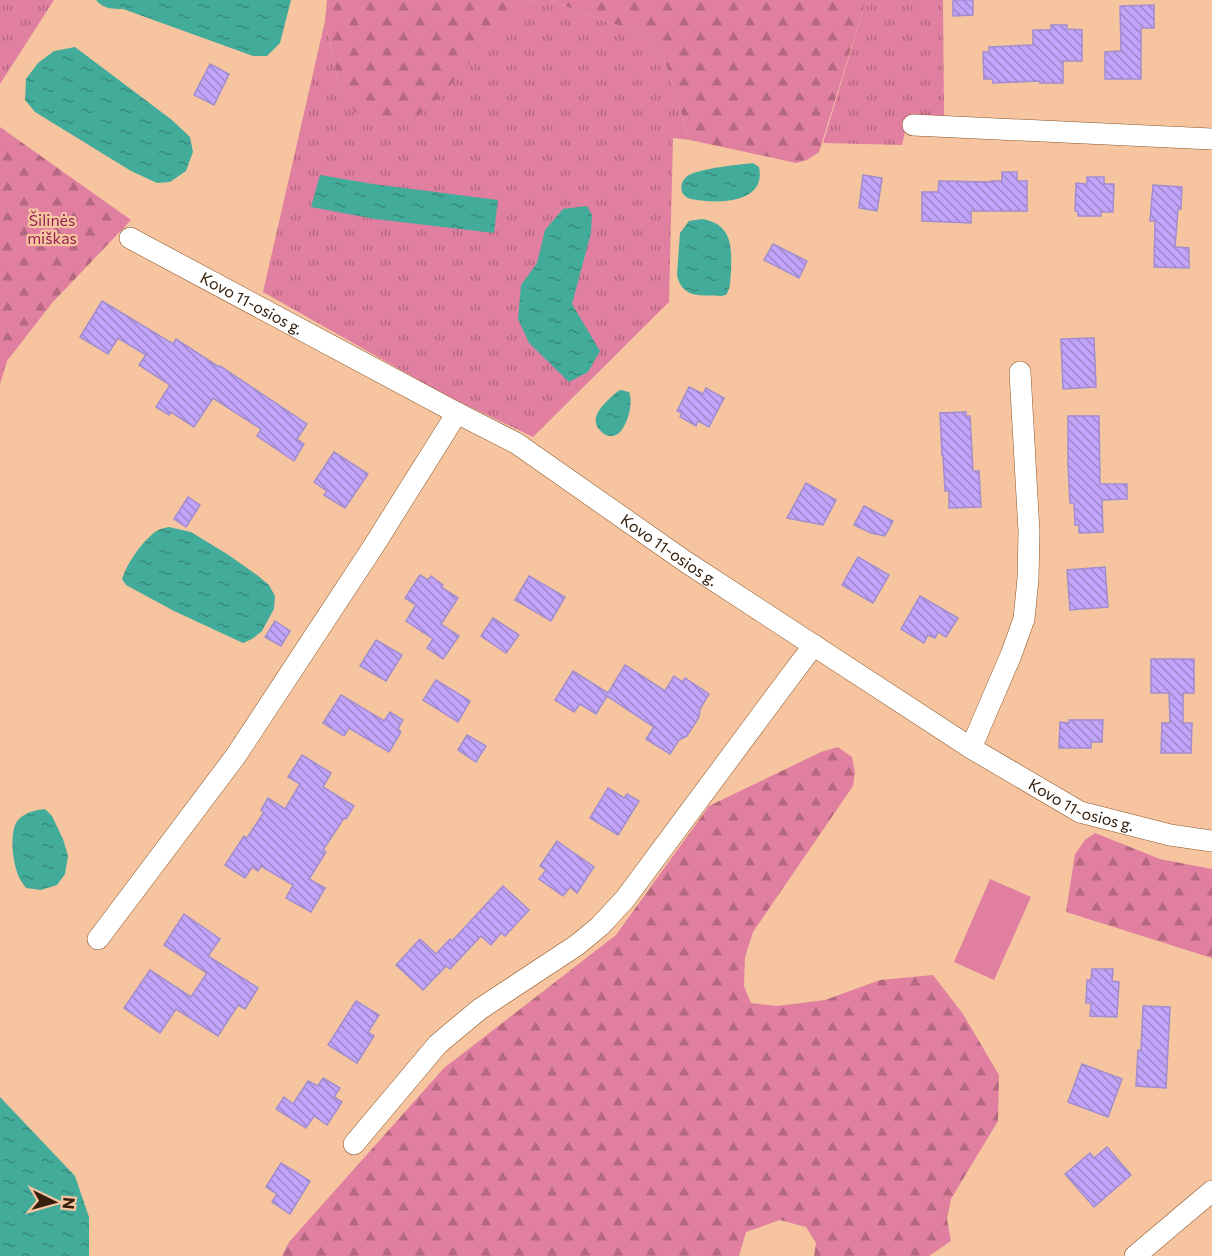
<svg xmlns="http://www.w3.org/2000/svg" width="1212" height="1256" font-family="Commissioner,sans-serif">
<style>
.grass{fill:url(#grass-tufts)}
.forest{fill:url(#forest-firs)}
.pitch{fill:#e07fa0}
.water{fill:url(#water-ripples)}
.building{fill:url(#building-back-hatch);stroke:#a28dcd;stroke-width:1.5}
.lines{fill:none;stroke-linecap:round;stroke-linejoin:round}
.minor-casing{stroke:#8b5627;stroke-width:22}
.minor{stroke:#fff;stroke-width:21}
.labels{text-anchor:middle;stroke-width:4.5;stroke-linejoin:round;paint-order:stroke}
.park-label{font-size:16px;fill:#942154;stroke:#f6c5a0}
.street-label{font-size:16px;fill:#37200d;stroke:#f6c5a0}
</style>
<defs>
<pattern id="grass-tufts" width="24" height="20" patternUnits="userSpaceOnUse" patternTransform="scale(1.5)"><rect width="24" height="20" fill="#e07fa0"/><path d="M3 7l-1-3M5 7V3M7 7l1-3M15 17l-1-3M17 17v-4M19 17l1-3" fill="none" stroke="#b66881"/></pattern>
<pattern id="forest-firs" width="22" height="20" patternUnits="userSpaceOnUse" patternTransform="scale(1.5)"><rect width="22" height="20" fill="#e07fa0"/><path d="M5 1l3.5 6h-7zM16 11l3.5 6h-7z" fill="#b66881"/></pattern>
<pattern id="water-ripples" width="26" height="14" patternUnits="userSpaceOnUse" patternTransform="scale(1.5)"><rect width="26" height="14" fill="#43ab99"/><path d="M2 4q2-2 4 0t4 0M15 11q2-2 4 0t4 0" fill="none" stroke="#398b7b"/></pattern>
<pattern id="building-back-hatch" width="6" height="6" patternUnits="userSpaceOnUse" patternTransform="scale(1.5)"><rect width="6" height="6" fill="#c2a4fb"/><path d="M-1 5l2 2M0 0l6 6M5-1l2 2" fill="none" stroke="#9e85ca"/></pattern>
</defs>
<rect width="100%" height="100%" fill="#f6c5a0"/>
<g class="grass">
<polygon points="0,0 54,0 0,84"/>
<polygon points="534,0 549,0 639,33 648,39 664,59 690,140 673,138 669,302 533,437 445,395 263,292 325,21 340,91"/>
<polygon points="866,0 943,0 944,118 908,118 902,145 823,143"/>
</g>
<g class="forest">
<polygon points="327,0 534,0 521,6 434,103 415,117 399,122 383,123 363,118 348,105 340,91 325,21"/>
<polygon points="549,0 866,0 819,152 807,160 796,163 690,140 664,59 648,39 639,33"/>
<polygon points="0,127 131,220 52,303 7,361 0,384"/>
<polygon points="838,747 852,757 855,772 853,786 753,932 745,957 744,986 751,1003 777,1006 825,1000 880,980 933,975 963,1014 999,1075 998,1121 951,1199 947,1219 951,1241 929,1256 814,1256 816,1243 806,1227 780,1220 746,1232 739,1256 282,1256 289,1242 444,1068 616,935 709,806 821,752"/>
<polygon points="1095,833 1160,859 1212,869 1212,958 1066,912 1075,854 1085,840"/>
</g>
<polygon class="pitch" points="990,879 1031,897 994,980 954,962"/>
<g class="water">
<path d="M96 0H291L280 43 267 56H253L123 9C113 9 103 9 96 0Z"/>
<polygon points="75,47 172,120 190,137 193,152 186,171 170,182 157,183 131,171 35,112 25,100 26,79 38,63 54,51"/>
<path d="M753 163 759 167C766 199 729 203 706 201 701 200 693 200 688 198 678 193 680 180 689 175 703 168 736 165 753 163Z"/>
<polygon points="320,175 373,184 498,200 494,233 375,219 311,207"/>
<polygon points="587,206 592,215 591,233 572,304 600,351 588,372 569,382 529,343 518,319 521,285 537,263 545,230 563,209"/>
<path d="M702 219C732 224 732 246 731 272 730 280 731 288 726 295L721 296C701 295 682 299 677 275L680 233 689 221Z"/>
<path d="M621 390 629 392C634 402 627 430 616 435 611 437 606 436 603 433 584 418 607 401 618 391Z"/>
<path d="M169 527 191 532 227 554 257 575 269 585 275 596 274 609 262 631 252 639 243 643 174 611 126 585 122 579C127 563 142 542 155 532 159 529 164 528 169 527Z"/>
<path d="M45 809 52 816 63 839 68 856 65 874 57 885 41 890 26 888C23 884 20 880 18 875 13 862 8 830 19 819 26 812 36 810 45 809Z"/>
<polygon points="0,1097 75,1176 89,1217 89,1256 0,1256"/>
</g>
<g class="building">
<polygon points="953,0 973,0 973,15 953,16"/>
<polygon points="1154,5 1154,28 1141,28 1141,79 1105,79 1105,52 1121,51 1120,6"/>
<polygon points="1051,25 1067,25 1067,29 1082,30 1082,61 1063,61 1063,83 1040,83 1040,81 993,83 992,79 984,79 983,52 989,52 989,47 1033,45 1033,30 1051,30"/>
<polygon points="210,64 229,74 214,105 194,95"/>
<polygon points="1002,172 1017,172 1017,181 1027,181 1027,211 971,211 971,223 922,221 922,192 938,192 939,181 991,182 991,181 1002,181"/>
<polygon points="863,175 882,178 877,211 859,208"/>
<polygon points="1087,177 1104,177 1104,184 1114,184 1113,212 1101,212 1101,216 1078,216 1078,212 1075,211 1076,183 1087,184"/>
<polygon points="1153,185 1182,187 1181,209 1178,209 1175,247 1189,248 1189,268 1154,267 1155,221 1150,221"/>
<polygon points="773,244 807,261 799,278 764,260"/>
<polygon points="102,301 173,344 176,339 219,367 220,366 307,424 297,439 304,444 294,461 257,436 261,429 213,398 194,427 171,412 169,415 156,407 170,385 139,365 146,355 118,338 108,354 80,337"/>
<polygon points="1094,338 1096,387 1063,389 1061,339"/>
<polygon points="689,387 703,394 706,388 724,398 709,427 698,421 696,426 680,417 682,413 677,411"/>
<polygon points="966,412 966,416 970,416 973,471 979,471 981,507 949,508 949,491 945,491 943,455 942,455 940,413"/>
<polygon points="1068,416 1099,416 1100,484 1127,484 1127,499 1102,500 1103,532 1079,533 1079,525 1075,525 1074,503 1070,503 1068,465"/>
<polygon points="334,452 368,474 345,508 324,495 327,491 314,482"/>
<polygon points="806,483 836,500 823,525 787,518"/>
<polygon points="188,497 200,505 186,527 174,519"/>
<polygon points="864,506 893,521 885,536 871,533 854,525"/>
<polygon points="858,557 889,575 873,603 842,585"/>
<polygon points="1105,567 1108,607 1070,610 1067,570"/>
<polygon points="420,575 428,580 431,576 443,585 441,587 458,598 441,624 459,636 443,659 427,648 433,639 406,621 416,605 405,598"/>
<polygon points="529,576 565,597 551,621 515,600"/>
<polygon points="920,596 958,618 946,637 938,632 935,638 928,635 924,643 901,629"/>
<polygon points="493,618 519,635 506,653 481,636"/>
<polygon points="275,621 290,631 281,646 265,637"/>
<polygon points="376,640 402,655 386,681 360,666"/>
<polygon points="1151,659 1194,659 1194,693 1183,693 1183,723 1192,723 1191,753 1161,753 1162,723 1170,723 1169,693 1151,693"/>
<polygon points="625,665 665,691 674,676 683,682 685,678 709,694 700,709 699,717 687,736 679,740 670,754 646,739 654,727 607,696 596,714 580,704 574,712 555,700 573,671 608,693"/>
<polygon points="436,680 470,701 458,722 423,700"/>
<polygon points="341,695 384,721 390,712 403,720 398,729 401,732 389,752 349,728 344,736 323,723"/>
<polygon points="1069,720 1103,720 1102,742 1091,742 1091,748 1059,748 1060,722 1069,723"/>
<polygon points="467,735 486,746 476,762 458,750"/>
<polygon points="302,755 331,773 323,787 354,806 346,819 344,818 323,850 326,852 309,879 325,888 311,912 286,898 293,885 261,866 258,871 252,867 245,878 225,865 244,836 247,838 264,812 261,810 268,798 285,809 300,784 288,777"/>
<polygon points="608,788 624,798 627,794 639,801 618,835 590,818"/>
<polygon points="557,841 594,867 577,893 570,887 563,896 539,879 546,870 540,866"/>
<polygon points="503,886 529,910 505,936 501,933 491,945 481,936 450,969 446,966 423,990 396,965 420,939 436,954 450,939 452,941"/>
<polygon points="184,914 220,939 208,956 258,988 245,1009 238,1005 218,1036 176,1009 160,1033 124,1008 150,970 191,997 207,973 164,945"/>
<polygon points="1092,969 1113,969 1112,981 1119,982 1117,1017 1090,1016 1091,1003 1086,1003 1087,980 1091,980"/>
<polygon points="356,1001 379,1015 368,1032 374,1036 357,1063 328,1045"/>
<polygon points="1143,1006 1170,1007 1166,1088 1136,1086 1138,1050 1141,1051"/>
<polygon points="1082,1064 1122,1079 1108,1117 1068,1102"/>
<polygon points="323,1078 340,1088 334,1097 342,1102 327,1125 314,1116 306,1128 276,1109 284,1097 293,1104 308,1081 318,1086"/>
<polygon points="1107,1147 1131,1175 1094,1207 1065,1174 1090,1153 1094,1158"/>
<polygon points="281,1163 310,1181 290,1214 272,1202 277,1194 266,1187"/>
</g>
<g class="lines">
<g class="minor-casing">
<g id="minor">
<polyline points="913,125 1212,139"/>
<path id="s1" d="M130 238 457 413 516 443 686 562 971 748 1080 812 1170 835 1212 841"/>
<polyline points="971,748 1011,655 1024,619 1028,579 1029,532 1020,372"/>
<polyline points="98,939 235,757 373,547 457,413"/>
<polyline points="354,1144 438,1044 480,1009 577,945 600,926 625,899 789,678 814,645"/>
<polyline points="1135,1256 1212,1191"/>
</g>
</g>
<use href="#minor" class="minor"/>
</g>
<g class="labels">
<g class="park-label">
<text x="52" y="226">Šilinės<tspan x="52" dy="18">miškas</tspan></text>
</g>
<g class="street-label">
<text dy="6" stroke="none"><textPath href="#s1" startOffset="138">Kovo 11-osios g.</textPath></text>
<text dy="6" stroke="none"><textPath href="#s1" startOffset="624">Kovo 11-osios g.</textPath></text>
<text dy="6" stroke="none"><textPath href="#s1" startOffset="1110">Kovo 11-osios g.</textPath></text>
</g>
</g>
<g transform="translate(54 1202) rotate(95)" stroke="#f6c5a0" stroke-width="4.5" paint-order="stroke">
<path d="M0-4.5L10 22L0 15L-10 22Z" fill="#37200d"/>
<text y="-9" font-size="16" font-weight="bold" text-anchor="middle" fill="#37200d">N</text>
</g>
</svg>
